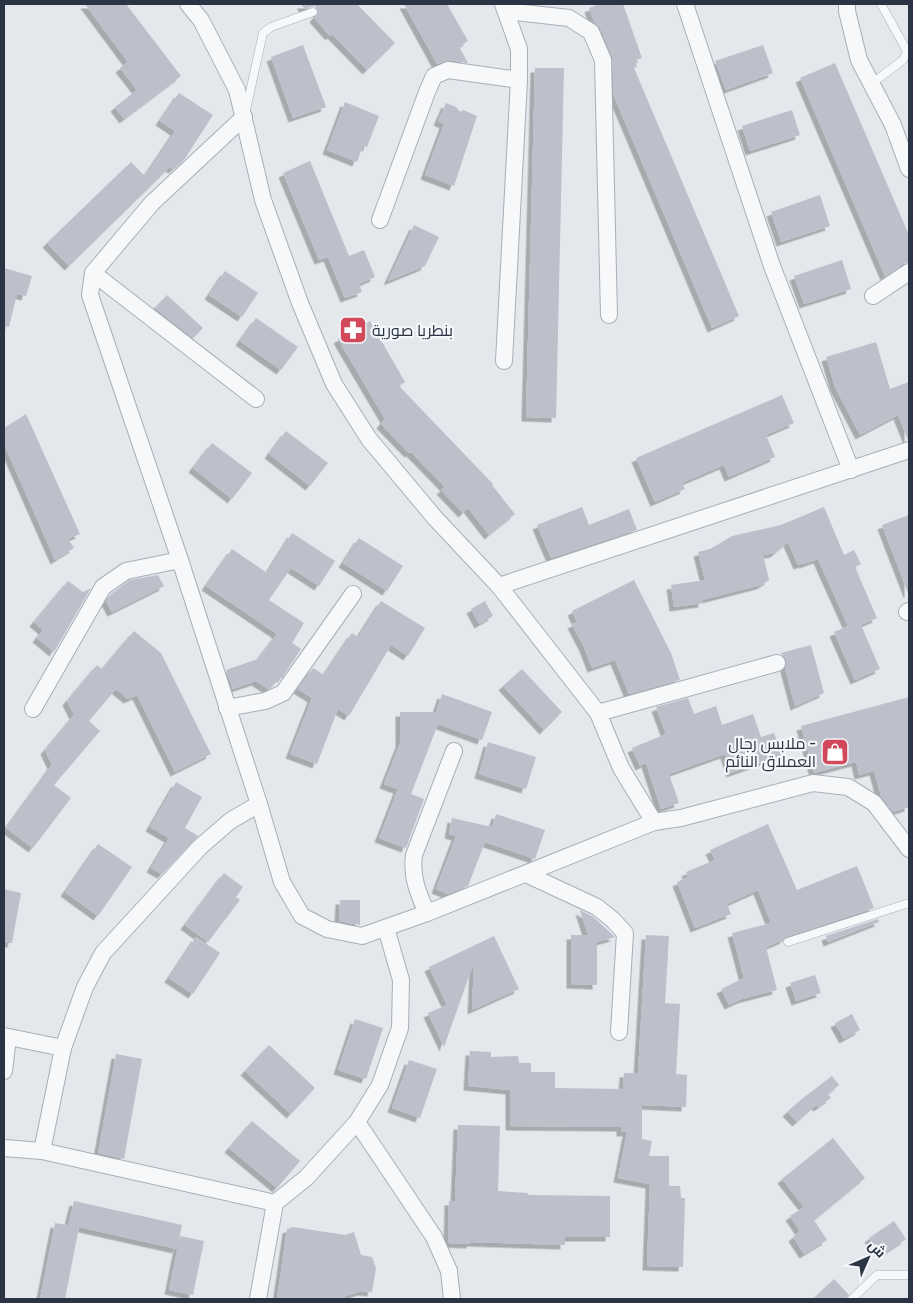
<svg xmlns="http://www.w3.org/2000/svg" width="913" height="1303" font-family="Cabin,Cairo,sans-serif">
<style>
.building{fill:#bbc0ca;filter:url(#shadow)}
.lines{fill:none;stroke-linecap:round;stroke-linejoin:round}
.lane-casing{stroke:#a9aeb7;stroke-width:9}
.street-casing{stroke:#a9aeb7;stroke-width:18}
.lane{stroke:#f7f8fa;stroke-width:8}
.street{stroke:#f7f8fa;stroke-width:16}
.labels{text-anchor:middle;stroke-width:4.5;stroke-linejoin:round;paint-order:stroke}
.poi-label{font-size:16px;fill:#2b3445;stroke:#f4f6f9;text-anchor:start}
</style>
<defs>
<filter id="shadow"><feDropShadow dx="-4.5" dy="4.5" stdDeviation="0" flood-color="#0004"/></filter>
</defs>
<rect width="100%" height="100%" fill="#e4e7ec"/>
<g class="building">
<polygon points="85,4 126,4 181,76 124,119 115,107 137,90 120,68 128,62"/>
<polygon points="301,4 357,4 395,43 367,70 332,34 330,36 314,18 318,13 317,8 314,6 305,9"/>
<polygon points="404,4 447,4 468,41 459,47 468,63 449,60 437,64"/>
<polygon points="600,4 623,4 642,58 635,60 637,67 634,68 739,316 712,328 614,96 612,56 600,28 594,22 589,8"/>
<polygon points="303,45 326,107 293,118 271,57"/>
<polygon points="763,45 773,73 726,90 715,61"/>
<polygon points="835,63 909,235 909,262 903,264 885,276 800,78"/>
<polygon points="535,68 564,68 556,418 526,417"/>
<polygon points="179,93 213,115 184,160 173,169 170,167 69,266 47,243 131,162 145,176 175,131 160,121"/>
<polygon points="345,102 379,116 367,147 363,145 357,162 327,150"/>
<polygon points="446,103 456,107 460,112 463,110 477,116 454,186 425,175 444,124 438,121"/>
<polygon points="792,110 800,135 750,151 742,126"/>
<polygon points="310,161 349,256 364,250 375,277 359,284 362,292 345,298 328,257 319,260 283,173"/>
<polygon points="820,195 830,226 781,242 771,212"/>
<polygon points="414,225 439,237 425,266 388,281"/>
<polygon points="842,260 851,289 804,304 794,276"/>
<polygon points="4,268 32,276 26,296 17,294 9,327 4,326"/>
<polygon points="225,271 258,293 242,317 209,295"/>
<polygon points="167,295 203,328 193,338 155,308"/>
<polygon points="256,318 298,347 281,370 240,341"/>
<polygon points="370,321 405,382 399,386 493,484 492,485 515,514 489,535 468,508 463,513 441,490 445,487 411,452 409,453 381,424 385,419 338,339"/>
<polygon points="876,342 890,389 909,382 909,440 908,440 898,415 860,435 835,387 826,357"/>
<polygon points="782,395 794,423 766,435 775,457 729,477 724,465 682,483 685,489 655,502 636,458"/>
<polygon points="26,414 80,534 68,539 74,548 55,560 4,444 4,428"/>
<polygon points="286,431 328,463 310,486 269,454"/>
<polygon points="212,443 252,473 232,499 193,468"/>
<polygon points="582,507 589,525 629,509 637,530 551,558 537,525"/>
<polygon points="824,507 844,555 854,550 861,564 855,567 877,618 861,625 880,669 855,680 834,632 848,626 818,559 804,564 804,563 798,565 788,542 775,553 763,555 769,580 761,585 702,600 703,603 674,607 671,585 705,580 698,552 710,549 732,536 781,525"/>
<polygon points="909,515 909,593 908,593 882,525"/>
<polygon points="292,533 335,561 319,586 291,568 269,600 304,623 292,643 301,649 282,678 280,677 272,687 268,689 256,681 233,689 226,670 258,659 277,634 206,586 232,549 267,573"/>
<polygon points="359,538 403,566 387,591 343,563"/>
<polygon points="158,575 164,586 112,612 106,601 111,594 130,580"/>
<polygon points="634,580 671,653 680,680 629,694 615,660 592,668 584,647 572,624 577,622 572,611"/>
<polygon points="68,581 83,592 91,588 54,652 37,638 43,630 34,622"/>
<polygon points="381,601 425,628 408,656 391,645 349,716 338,709 317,764 290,754 312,698 298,689 313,668 324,675 352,633 358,637"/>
<polygon points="485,601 493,616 479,624 471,609"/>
<polygon points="134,631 161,653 211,754 175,772 137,695 128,699 116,689 89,721 100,731 54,785 71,798 33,848 6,828 52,765 45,750 74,715 67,701 97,665 102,669"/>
<polygon points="811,645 824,693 795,706 785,668 787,661 781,653"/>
<polygon points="522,669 562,712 544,730 503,686"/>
<polygon points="442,694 492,712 482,740 438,724 411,794 384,784 400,743 400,712 436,712"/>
<polygon points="909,697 909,807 893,812 881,796 874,771 859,775 856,762 814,773 801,726"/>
<polygon points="688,698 694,714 716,706 722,725 753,714 761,737 774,733 782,755 731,773 725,754 669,774 679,803 661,809 646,763 640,766 632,748 666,734 656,707"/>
<polygon points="488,742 536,757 526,789 479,774"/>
<polygon points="176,782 202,797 185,828 198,836 162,874 151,868 169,838 150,827"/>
<polygon points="398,789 424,799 406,848 379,838"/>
<polygon points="496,814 545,830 535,859 485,842 468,886 448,894 436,889 456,836 449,834 452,818 492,827"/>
<polygon points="768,824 797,890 857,866 874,908 786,937 783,940 766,947 777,990 742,999 729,1005 721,989 744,978 732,933 771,923 758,890 727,904 731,914 695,928 677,882 688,877 686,872 715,860 710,850"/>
<polygon points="98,844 132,867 98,916 65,892"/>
<polygon points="224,873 243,887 236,897 240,900 208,942 185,925"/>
<polygon points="4,889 21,893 12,943 4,943"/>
<polygon points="340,900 360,900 360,925 339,921"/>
<polygon points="580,910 592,916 615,937 597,942 597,985 571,984 571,935 588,935"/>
<polygon points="878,919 879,922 828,942 826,936"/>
<polygon points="646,935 669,936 665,1003 680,1004 676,1074 687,1075 686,1107 642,1105 642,1139 652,1141 649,1156 669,1156 669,1186 680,1186 681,1198 685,1198 683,1267 647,1266 650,1184 618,1178 627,1132 621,1132 621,1127 510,1126 510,1090 468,1086 470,1051 491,1052 491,1057 518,1056 519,1063 531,1063 531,1072 555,1072 555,1088 623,1089 624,1073 638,1073"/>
<polygon points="494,936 519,989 472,1010 474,962 444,1047 428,1013 447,1005 429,967"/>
<polygon points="196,937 220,953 193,994 169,978"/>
<polygon points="815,975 821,993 796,1001 790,983"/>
<polygon points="852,1014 860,1030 844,1039 835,1023"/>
<polygon points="355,1019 383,1028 366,1079 338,1070"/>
<polygon points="269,1045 315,1088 291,1114 245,1071"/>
<polygon points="116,1054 142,1059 124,1159 98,1153"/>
<polygon points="409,1060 437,1069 420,1118 392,1108"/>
<polygon points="832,1076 839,1085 828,1094 831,1098 818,1107 816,1105 797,1122 787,1112 803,1098"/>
<polygon points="252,1121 300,1161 277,1188 229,1148"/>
<polygon points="458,1125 500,1126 498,1191 528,1193 528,1195 610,1196 610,1237 565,1237 565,1245 471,1242 471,1244 448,1243 449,1201 455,1201"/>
<polygon points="833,1138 865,1178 814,1220 827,1240 804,1254 793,1237 800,1231 790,1216 804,1207 782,1179"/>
<polygon points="74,1201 182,1225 177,1249 79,1227 65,1299 40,1299 55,1223 73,1226 68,1225"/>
<polygon points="894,1221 906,1239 882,1255 869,1238"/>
<polygon points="293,1227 345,1235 354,1232 361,1255 372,1257 376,1268 372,1292 362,1291 346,1296 346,1299 277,1299 287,1229"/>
<polygon points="180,1236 204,1241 193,1295 169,1290"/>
<polygon points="834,1279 849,1295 846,1299 813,1299"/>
</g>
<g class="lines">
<g class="lane-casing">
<g id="lane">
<polyline points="871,84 903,60 907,51 881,4"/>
<polyline points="246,110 263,33 271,27 313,12"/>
<polyline points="788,942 909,903"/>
<polyline points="852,1299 877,1275 909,1275"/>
</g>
</g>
<g class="street-casing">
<g id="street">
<polyline points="188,4 201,20 237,90 263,200 300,303 334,384 369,439 435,518 499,586 598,713 621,768 654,822 681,818 813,783 848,787 874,803 909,849"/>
<polyline points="503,4 519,49 519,80 504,361"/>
<polyline points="685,4 772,266 851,470"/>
<polyline points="847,4 847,11 859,60 893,125 909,169"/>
<polyline points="506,11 569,18 591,32 603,60 609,315"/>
<polyline points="244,117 152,203 93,273 90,295 180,560 259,804 282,882 302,916 327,929 362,936 427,913 654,822"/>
<polyline points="380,220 427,92 434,76 448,70 519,80"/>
<polyline points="93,273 256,399"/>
<polyline points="873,296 909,272"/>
<polyline points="499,586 909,450"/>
<polyline points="907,612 909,611"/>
<polyline points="227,708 265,701 283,693 353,594"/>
<polyline points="33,709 103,587 126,571 180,560"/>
<polyline points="598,713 777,663"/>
<polyline points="526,874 597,907 613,920 625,933 619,1032"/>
<path d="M427 913C418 893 411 877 414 855L454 751"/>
<polyline points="4,1036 63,1048 42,1151 275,1203"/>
<polyline points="63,1048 85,987 103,953 200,847 230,821 259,804"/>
<polyline points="4,1071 8,1037"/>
<polyline points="357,1122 434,1237 449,1271 452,1299"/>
<polyline points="4,1148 42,1151"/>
<polyline points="258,1299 275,1203 306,1178 357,1122 380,1085 400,1028 401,980 386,928"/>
</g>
</g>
<use href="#lane" class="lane"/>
<use href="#street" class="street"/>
</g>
<defs>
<g id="pharmacy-square" transform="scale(1.4375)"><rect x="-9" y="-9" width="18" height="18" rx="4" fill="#d1495b" stroke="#f4f6f9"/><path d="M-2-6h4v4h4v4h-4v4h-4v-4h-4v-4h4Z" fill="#fff"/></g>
<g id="shop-square" transform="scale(1.4375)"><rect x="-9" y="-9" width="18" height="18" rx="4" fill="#d1495b" stroke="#f4f6f9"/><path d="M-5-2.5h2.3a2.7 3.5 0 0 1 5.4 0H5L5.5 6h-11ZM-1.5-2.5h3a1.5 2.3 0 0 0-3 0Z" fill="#fff"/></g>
</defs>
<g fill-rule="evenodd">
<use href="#pharmacy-square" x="353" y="330"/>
<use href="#shop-square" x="835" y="752"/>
</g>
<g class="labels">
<g class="poi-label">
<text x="372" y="336">بنطريا صورية</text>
<text x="816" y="749" text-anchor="end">ملابس رجال -<tspan x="816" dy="18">العملاق النائم</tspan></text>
</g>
</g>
<rect width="913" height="1303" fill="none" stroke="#2b3445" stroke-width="10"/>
<g transform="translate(868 1258) rotate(45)" stroke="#f4f6f9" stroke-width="4" paint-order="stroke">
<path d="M0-4L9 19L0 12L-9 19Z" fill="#2b3445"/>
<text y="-8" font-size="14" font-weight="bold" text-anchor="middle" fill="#2b3445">ش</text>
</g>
</svg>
